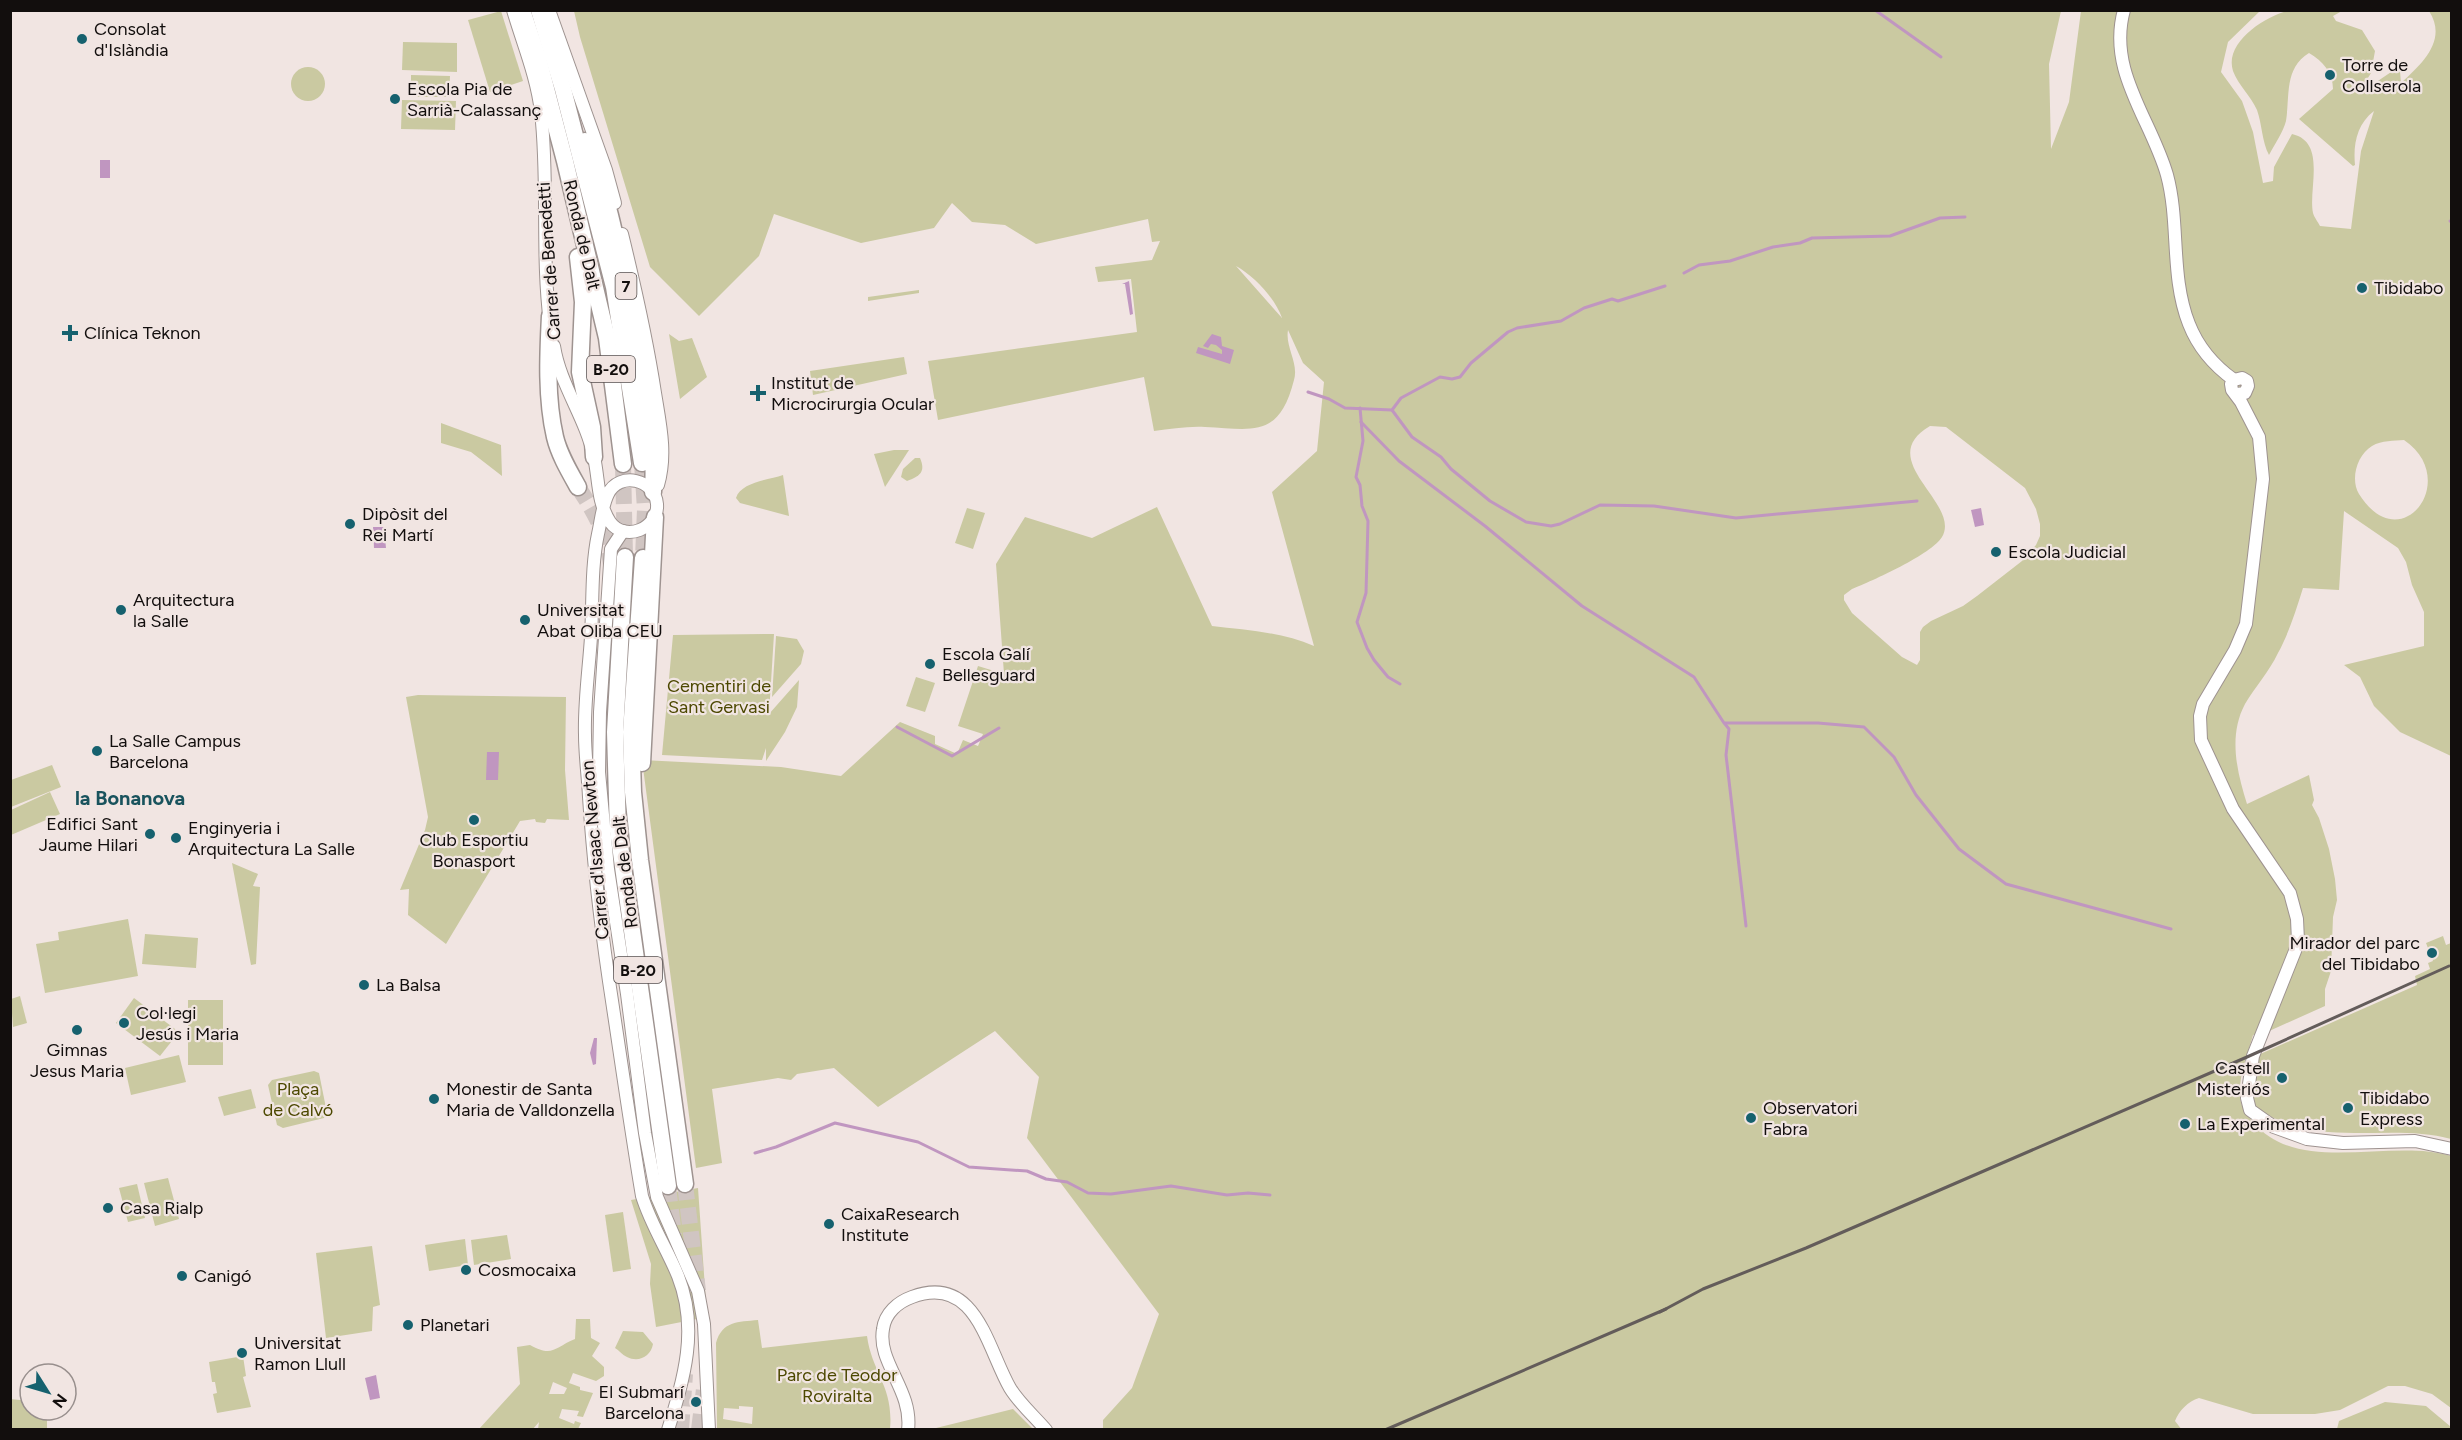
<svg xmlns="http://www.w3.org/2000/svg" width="2462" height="1440" font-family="Figtree,sans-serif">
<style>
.green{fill:#cac9a1;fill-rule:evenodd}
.water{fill:#c096c0}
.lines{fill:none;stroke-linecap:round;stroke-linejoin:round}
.stream{stroke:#c096c0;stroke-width:3}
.trunk-tunnel{stroke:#d0c5c2;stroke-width:16;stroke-dasharray:16 8;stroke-linecap:butt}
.tertiary-casing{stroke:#9e9390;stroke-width:14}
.trunk-casing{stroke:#9e9390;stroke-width:19}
.tertiary{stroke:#fff;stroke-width:12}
.trunk{stroke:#fff;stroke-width:16}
.rail{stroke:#635c5a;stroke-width:3}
.poi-dot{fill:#16616e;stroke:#f1e5e2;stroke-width:2}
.labels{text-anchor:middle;stroke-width:4.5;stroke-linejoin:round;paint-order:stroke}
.shield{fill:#f1e5e2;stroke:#554e4d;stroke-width:1.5}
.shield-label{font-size:16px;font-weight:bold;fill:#120e0d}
.poi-label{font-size:18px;fill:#120e0d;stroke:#f1e5e2;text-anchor:start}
.street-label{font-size:18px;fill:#120e0d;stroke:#f1e5e2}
.park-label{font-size:18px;fill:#4c4800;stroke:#f1e5e2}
.neighbourhood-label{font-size:20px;font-weight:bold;fill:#19535d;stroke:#f1e5e2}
</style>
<rect width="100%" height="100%" fill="#f1e5e2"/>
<g class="green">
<polygon points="501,11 523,81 490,92 468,20"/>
<path d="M574 11H2061L2049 64 2051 149 2069 102 2081 11H2260L2228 42 2221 72 2242 101 2253 132 2263 183 2273 181 2274 167 2292 134C2327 142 2308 189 2313 213 2314 217 2318 222 2320 226L2351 229 2361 151 2374 111C2357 124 2353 144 2355 165L2353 166 2299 119 2333 89C2333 73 2323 61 2309 53 2284 68 2290 96 2286 121 2283 132 2275 144 2269 155 2262 142 2262 124 2257 110 2251 96 2238 85 2233 71 2224 43 2264 17 2287 11 2301 7 2327 11 2342 11L2333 16 2336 21 2362 30 2375 51 2371 73 2366 81 2369 87 2397 68 2400 71 2401 83C2422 64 2448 40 2429 11H2451V756L2400 732 2374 706 2360 677 2344 665 2424 646V612L2412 585 2406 562 2398 548 2344 511 2339 590 2303 588C2296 610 2289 633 2278 653 2269 672 2255 687 2245 704 2228 736 2237 772 2247 804L2309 775 2314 800 2312 805 2319 818 2329 849 2335 879 2337 900 2333 917 2331 971 2325 989V1006L2267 1032 2253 1035C2248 1053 2238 1078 2240 1098 2242 1109 2246 1114 2253 1122 2299 1177 2391 1137 2451 1156V1408L2432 1394 2405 1386H2388L2340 1410 2315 1414H2253L2199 1398C2188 1401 2179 1411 2175 1421L2182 1430 1103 1429V1420L1132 1388 1159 1314 1027 1138 1039 1077 995 1031 878 1107 834 1068 797 1074 791 1080 778 1078 712 1089 722 1163 696 1168 642 760 781 767 841 776 900 722 935 736V744L957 754 963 740 978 746 983 734 958 726 978 666 1004 674 996 564 1025 517 1092 538 1157 507 1212 626C1246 630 1282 632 1314 646L1272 492 1317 451 1324 382 1303 363 1288 330C1285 347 1299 363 1294 380 1279 439 1253 429 1205 427 1188 426 1171 429 1154 431L1144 377 938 420 928 361 1137 332 1131 279 1098 282 1095 267 1152 260 1160 241 1152 242 1148 219 1036 244 1005 225 972 222 952 203 934 228 861 243 774 214 759 256 699 316 650 267 580 37ZM1236 266C1254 276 1275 298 1282 318ZM1930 426 1946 427 2025 488 2036 509 2040 524V536L2036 545 2022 561 1977 596 1963 606 1931 621 1923 627 1920 632V660L1917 665 1902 657 1852 613 1844 600V595L1852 589C1872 581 1932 554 1942 537 1962 503 1872 460 1930 426ZM2404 440C2462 479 2401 561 2359 494 2350 479 2357 455 2372 446 2382 440 2394 441 2404 440Z"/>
<polygon points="403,42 457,43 457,72 402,70"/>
<circle cx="308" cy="84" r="17"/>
<polygon points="411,75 450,76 449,97 411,97"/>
<polygon points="402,100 456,101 455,130 401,129"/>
<polygon points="919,290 919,293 868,301 868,297"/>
<polygon points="669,334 679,341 692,338 707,377 680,399"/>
<polygon points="904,357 907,374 813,395 810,371"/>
<polygon points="441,423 501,445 502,476 471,452 441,443"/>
<polygon points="894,450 909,450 885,487 874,454"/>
<path d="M915 458H920C926 472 920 476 907 481L901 477 903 469Z"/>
<path d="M783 475 789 516 740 503 736 498C741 482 769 480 783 475Z"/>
<polygon points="967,508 985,513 973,549 955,543"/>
<polygon points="774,634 769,714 799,680 797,707 785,732 766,761 766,748 762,760 662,755 673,635"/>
<polygon points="776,636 797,639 804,651 801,664 772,697"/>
<polygon points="916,677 935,683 925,712 906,706"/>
<polygon points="418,695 566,697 565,770 569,820 547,819 545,823 536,822 535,819 520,821 446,944 408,915 409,889 400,890 425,830 428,817 406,697"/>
<polygon points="52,765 61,787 11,807 11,780"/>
<polygon points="50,792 60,814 11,835 11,810"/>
<polygon points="232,863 258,874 253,886 260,887 256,964 251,965"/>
<polygon points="128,919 138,976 45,993 36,944 59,940 58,932"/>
<polygon points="145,934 198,938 196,968 142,964"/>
<path d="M2443 936 2446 945 2451 943V1139C2387 1121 2312 1152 2255 1106L2253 1092 2258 1055 2417 985 2415 976 2430 969 2428 963 2433 961 2426 943Z"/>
<polygon points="20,996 27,1023 13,1027 11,999"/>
<polygon points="134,998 179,1032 160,1056 116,1023"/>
<rect x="188" y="1000" width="35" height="65"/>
<polygon points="179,1055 186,1082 131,1095 125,1068"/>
<polygon points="314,1071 319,1073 327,1113 324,1118 283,1128 277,1125 268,1085 272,1080"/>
<polygon points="251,1089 256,1108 224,1116 218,1097"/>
<polygon points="168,1178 179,1219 155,1226 144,1183"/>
<polygon points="137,1184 145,1218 128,1222 119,1188"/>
<polygon points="698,1188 707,1317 656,1327 650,1284 651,1264 631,1200"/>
<polygon points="623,1212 631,1269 613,1272 605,1215"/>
<polygon points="507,1235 511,1259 474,1265 471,1240"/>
<polygon points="465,1239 468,1265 429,1271 425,1245"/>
<polygon points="372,1246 380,1305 373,1307 372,1331 326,1338 316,1253"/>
<path d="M576 1319H590L591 1338 600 1343 592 1356 604 1367V1376L596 1381 573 1373 569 1383 580 1387V1390L593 1393 583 1417 577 1416 579 1411 562 1409 559 1418 574 1424 575 1421 581 1423 578 1429H538L539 1422 533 1429H479L520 1384 517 1347 530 1345C553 1358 555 1347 575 1339ZM553 1382 567 1388 564 1394H549Z"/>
<path d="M758 1320 762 1348 867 1336C872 1373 894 1387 890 1429H717L716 1343C722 1321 738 1322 758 1320ZM739 1406 753 1407 752 1424 723 1419 724 1408 739 1409Z"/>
<path d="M623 1331 643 1332 653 1344C651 1356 639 1363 627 1357 622 1355 619 1350 615 1348Z"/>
<polygon points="243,1356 246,1376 243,1377 251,1407 217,1413 213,1394 217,1393 215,1382 212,1382 209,1362"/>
<polygon points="10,1399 30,1401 30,1410 47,1410 47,1429 11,1429"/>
<polygon points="2385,1402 2426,1406 2451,1427 2451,1429 2337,1429 2339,1421"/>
<polygon points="1013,1409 1033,1429 932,1429"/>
</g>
<g class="water">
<rect x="100" y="160" width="10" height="18"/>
<polygon points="1129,281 1133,314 1130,315 1125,284 1122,284"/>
<polygon points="1212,334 1221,337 1222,346 1234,350 1230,364 1196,353 1198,347 1222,354 1222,350 1216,345 1211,344 1208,348 1203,346"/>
<polygon points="1981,508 1984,525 1975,527 1971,510"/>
<polygon points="384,527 386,548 374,548 373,527"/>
<polygon points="487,752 499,752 498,780 486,780"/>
<polygon points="594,1038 597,1038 596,1064 593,1065 590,1053"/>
<polygon points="376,1375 380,1398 370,1400 365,1378"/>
</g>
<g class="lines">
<g class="stream">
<polyline points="1875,10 1941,57"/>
<polyline points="2450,221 2452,220"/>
<polyline points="1684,273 1699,265 1730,261 1773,247 1800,243 1812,238 1890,236 1940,218 1965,217"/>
<polyline points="1308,392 1329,399 1345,408 1392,410 1401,398 1440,377 1452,379 1460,377 1471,363 1508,332 1517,328 1561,321 1584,308 1612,299 1618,301 1665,286"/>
<polyline points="1360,408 1363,441 1356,477 1360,485 1362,506 1368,521 1366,593 1357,622 1367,648 1374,660 1388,677 1400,684"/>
<polyline points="1392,410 1412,437 1441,457 1451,469 1490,501 1526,522 1551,526 1560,524 1600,505 1654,506 1736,518 1917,501"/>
<polyline points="1361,422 1399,461 1485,526 1582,606 1694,677 1724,723 1818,723 1864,727 1894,757 1916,795 1959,849 2006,884 2171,929"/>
<polyline points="1725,724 1729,729 1726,755 1746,926"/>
<polyline points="897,727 952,756 999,728"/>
<polyline points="755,1153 776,1147 835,1123 918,1142 969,1167 1027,1171 1046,1179 1067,1182 1088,1193 1111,1194 1171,1186 1227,1195 1248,1193 1270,1195"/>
</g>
<g class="trunk-tunnel">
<polyline points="642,463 645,509 643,558"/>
<polyline points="623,464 625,557"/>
<path d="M578 487C595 513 607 534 611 565"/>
<polyline points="685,1184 698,1291"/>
<polyline points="668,1186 674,1235"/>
<polyline points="681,1430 685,1374"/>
<polyline points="699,1430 704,1389"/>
</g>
<g class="tertiary-casing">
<g id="tertiary">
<path d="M513 10C523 44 537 77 541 112 549 182 541 253 550 323"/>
<polyline points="549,10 606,170 615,203"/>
<path d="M2124 10C2107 71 2151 119 2167 175 2180 223 2170 276 2189 324 2198 347 2213 365 2234 380"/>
<path d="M622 234C635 287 647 340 655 393 660 424 667 454 658 485"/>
<path d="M554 346C560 385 586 418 594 457 599 479 597 502 610 522 625 543 659 528 657 504 655 479 619 471 608 494 602 506 601 521 598 534 591 567 593 603 591 637 589 669 584 702 585 735 585 755 588 776 589 797 593 859 600 920 609 981 620 1053 630 1125 642 1196 651 1225 667 1249 678 1276 699 1329 684 1378 668 1430"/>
<polyline points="2234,380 2231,384 2232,390 2241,402 2259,437 2263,479 2246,624 2235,650 2203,704 2200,716 2201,740 2233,809 2290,893 2297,919 2298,941 2295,951 2253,1056 2247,1098 2250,1110 2274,1127 2307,1139 2343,1143 2415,1141 2452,1149"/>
<polyline points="2234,380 2242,378 2247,381 2248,386 2245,393 2237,394"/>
<polyline points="623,531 611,549 600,712 599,772 608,869 627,994 645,1133 657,1197 698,1291 704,1324 709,1430"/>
<path d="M908 1430C913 1390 877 1363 883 1329 885 1313 898 1302 912 1297 976 1273 987 1348 1010 1388 1019 1403 1034 1416 1046 1430"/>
</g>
</g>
<g class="trunk-casing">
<g id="trunk">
<polyline points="522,10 538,58 565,161 607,338 623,464"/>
<polyline points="539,10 563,89 614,287 642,463"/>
<path d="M585 141C607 190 617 244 627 296 640 360 657 427 653 492"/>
<polyline points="578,257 583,302 580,372 592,427 594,457"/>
<path d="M550 316C548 355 546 398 555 437 559 454 569 471 578 487"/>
<polyline points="625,557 615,732 618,831 668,1186"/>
<polyline points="643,558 631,732 633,792 640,860 685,1184"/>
<polyline points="642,763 655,517"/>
</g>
</g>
<use href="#tertiary" class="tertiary"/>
<use href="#trunk" class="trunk"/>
<g class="rail">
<polyline points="1660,1312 1703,1289 1806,1248 2247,1057 2449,966"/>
<polyline points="1385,1430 1666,1309"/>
</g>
</g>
<g class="poi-dot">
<circle cx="82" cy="39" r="6"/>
<circle cx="2330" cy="75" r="6"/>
<circle cx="395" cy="99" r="6"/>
<circle cx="2362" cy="288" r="6"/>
<path d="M67 324h6v6h6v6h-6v6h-6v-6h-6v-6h6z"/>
<path d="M755 384h6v6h6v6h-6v6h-6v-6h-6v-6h6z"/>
<circle cx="350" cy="524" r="6"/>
<circle cx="1996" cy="552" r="6"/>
<circle cx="121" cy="610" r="6"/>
<circle cx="525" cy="620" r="6"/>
<circle cx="930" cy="664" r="6"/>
<circle cx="97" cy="751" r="6"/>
<circle cx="474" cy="820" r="6"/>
<circle cx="150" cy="834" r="6"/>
<circle cx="176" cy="838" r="6"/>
<circle cx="2432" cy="953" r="6"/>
<circle cx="364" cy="985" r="6"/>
<circle cx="124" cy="1023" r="6"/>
<circle cx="77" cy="1030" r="6"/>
<circle cx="2282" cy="1078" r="6"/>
<circle cx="434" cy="1099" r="6"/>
<circle cx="2348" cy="1108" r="6"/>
<circle cx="1751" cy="1118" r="6"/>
<circle cx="2185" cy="1124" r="6"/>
<circle cx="108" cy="1208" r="6"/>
<circle cx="829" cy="1224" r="6"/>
<circle cx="466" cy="1270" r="6"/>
<circle cx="182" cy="1276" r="6"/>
<circle cx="408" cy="1325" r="6"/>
<circle cx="242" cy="1353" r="6"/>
<circle cx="696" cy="1402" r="6"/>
</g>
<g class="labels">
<g class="shield">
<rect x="615.5" y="273" width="21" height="26" rx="4.5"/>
<rect x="587" y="356" width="48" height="26" rx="4.5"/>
<rect x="614" y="957" width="48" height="26" rx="4.5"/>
</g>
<g class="shield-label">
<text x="626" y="292">7</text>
<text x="611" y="375">B-20</text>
<text x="638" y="976">B-20</text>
</g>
<g class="poi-label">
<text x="94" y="35">Consolat<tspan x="94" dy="21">d'Islàndia</tspan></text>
<text x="2342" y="71">Torre de<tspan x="2342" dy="21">Collserola</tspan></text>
<text x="407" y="95">Escola Pia de<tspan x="407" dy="21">Sarrià-Calassanç</tspan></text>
<text x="2374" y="294">Tibidabo</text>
<text x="84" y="339">Clínica Teknon</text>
<text x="771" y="389">Institut de<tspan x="771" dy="21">Microcirurgia Ocular</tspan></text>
<text x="362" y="520">Dipòsit del<tspan x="362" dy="21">Rei Martí</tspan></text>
<text x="2008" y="558">Escola Judicial</text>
<text x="133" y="606">Arquitectura<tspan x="133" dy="21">la Salle</tspan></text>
<text x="537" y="616">Universitat<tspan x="537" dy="21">Abat Oliba CEU</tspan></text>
<text x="942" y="660">Escola Galí<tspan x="942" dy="21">Bellesguard</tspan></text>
<text x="109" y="747">La Salle Campus<tspan x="109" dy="21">Barcelona</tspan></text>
<text x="138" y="830" text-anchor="end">Edifici Sant<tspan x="138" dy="21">Jaume Hilari</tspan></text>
<text x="188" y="834">Enginyeria i<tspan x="188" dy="21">Arquitectura La Salle</tspan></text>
<text x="474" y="846" text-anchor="middle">Club Esportiu<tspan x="474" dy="21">Bonasport</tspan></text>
<text x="2420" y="949" text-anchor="end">Mirador del parc<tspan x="2420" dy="21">del Tibidabo</tspan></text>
<text x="376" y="991">La Balsa</text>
<text x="136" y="1019">Col·legi<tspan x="136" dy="21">Jesús i Maria</tspan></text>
<text x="77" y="1056" text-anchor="middle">Gimnas<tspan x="77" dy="21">Jesus Maria</tspan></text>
<text x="2270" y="1074" text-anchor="end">Castell<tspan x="2270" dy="21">Misteriós</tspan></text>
<text x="446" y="1095">Monestir de Santa<tspan x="446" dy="21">Maria de Valldonzella</tspan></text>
<text x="2360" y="1104">Tibidabo<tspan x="2360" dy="21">Express</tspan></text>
<text x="1763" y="1114">Observatori<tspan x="1763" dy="21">Fabra</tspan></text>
<text x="2197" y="1130">La Experimental</text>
<text x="120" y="1214">Casa Rialp</text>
<text x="841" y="1220">CaixaResearch<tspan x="841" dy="21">Institute</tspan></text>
<text x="478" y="1276">Cosmocaixa</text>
<text x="194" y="1282">Canigó</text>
<text x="420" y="1331">Planetari</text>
<text x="254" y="1349">Universitat<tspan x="254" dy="21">Ramon Llull</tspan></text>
<text x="684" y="1398" text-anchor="end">El Submarí<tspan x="684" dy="21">Barcelona</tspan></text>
</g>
<g class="street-label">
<text transform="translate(582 235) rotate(77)" y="6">Ronda de Dalt</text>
<text transform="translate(549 261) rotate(-94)" y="6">Carrer de Benedetti</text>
<text transform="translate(595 850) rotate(-95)" y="6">Carrer d'Isaac Newton</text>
<text transform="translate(625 872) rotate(-97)" y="6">Ronda de Dalt</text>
</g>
<g class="park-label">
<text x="719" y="692">Cementiri de<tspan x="719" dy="21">Sant Gervasi</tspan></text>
<text x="298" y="1095">Plaça<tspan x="298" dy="21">de Calvó</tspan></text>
<text x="837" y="1381">Parc de Teodor<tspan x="837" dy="21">Roviralta</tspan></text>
</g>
<g class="neighbourhood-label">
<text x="130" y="805">la Bonanova</text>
</g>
</g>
<rect width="2462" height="1440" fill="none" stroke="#120e0d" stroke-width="24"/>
<g transform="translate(48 1392) rotate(127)"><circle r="28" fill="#f1e5e2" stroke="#988f8d" stroke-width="1.5"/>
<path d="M0-4.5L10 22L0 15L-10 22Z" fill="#16616e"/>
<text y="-9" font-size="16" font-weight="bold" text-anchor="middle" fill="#120e0d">N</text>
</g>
</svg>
